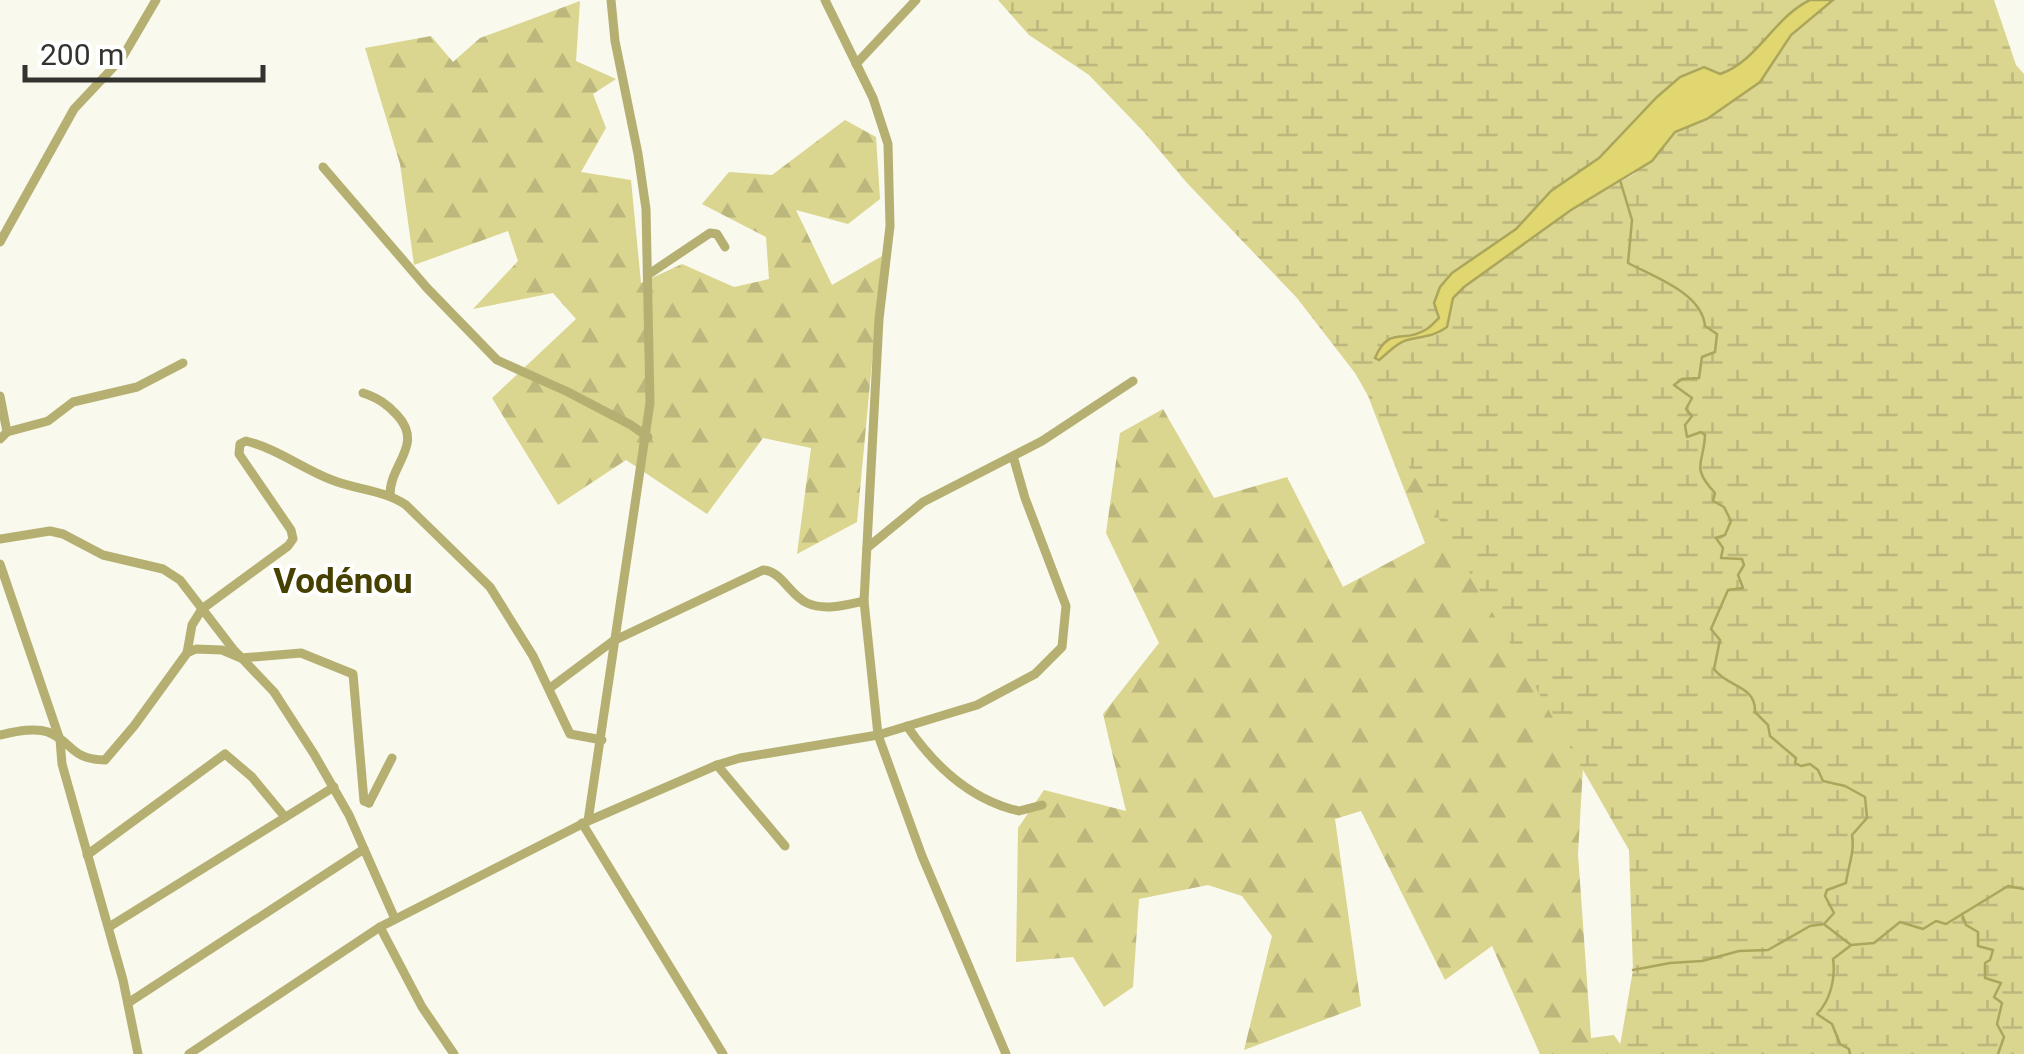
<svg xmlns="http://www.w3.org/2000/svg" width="2024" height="1054" font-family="Roboto,sans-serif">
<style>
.forest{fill:url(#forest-firs)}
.wetland{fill:url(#wetland-marsh)}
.water{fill:#e0d770;stroke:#aca65c;stroke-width:2.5}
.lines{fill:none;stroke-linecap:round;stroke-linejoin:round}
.stream{stroke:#aca65c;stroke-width:2.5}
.street{stroke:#b5b071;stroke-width:9}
.labels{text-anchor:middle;stroke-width:8;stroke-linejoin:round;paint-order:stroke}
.quarter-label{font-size:35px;font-weight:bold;fill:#464100;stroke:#fff}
</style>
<defs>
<pattern id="forest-firs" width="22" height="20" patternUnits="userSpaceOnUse" patternTransform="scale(2.5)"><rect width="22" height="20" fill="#dad58f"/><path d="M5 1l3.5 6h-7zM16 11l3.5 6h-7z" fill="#bcb77c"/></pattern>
<pattern id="wetland-marsh" width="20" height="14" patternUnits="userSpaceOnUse" patternTransform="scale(2.5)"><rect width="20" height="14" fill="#dad58f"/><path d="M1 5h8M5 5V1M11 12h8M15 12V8" fill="none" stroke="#bcb77c"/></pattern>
</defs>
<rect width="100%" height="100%" fill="#f9f9ed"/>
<g class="forest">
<polygon points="580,1 576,61 616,79 593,94 606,128 581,172 631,180 641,283 682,264 734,287 769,279 766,237 702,204 729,172 772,175 845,120 876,137 880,199 848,224 796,210 832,285 882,256 857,522 797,554 811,448 763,438 707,514 626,460 558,505 492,398 576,319 553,293 473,309 518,261 508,231 414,265 400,164 365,48 431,36 453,62 480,38"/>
<polygon points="1363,383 1585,732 1578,854 1591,1038 1614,1035 1627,1054 1540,1054 1492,946 1445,980 1361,811 1335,819 1361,1006 1244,1050 1272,936 1242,896 1208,885 1139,899 1133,987 1104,1007 1073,957 1016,962 1018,828 1044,790 1126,811 1103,714 1159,643 1106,533 1120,433 1163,409 1214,498 1287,477 1343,587 1425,543"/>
</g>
<path class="wetland" d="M998 0H1810L1801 4 1738 68 1720 74 1703 67 1679 77 1657 97 1599 158 1551 191 1516 229 1452 273 1439 318 1423 333 1391 337 1379 360C1388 353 1396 344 1407 340 1423 336 1433 337 1447 327L1454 298 1464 287 1571 210 1634 174 1675 132 1707 119 1760 82 1791 35 1833 0H1994L2016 65 2024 74V1054H1624L1620 1046 1633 970 1629 850 1355 373 1297 298 1187 183 1143 131 1089 75 1029 35Z"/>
<path class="water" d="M1810 0H1833L1791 35 1760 82 1707 119 1675 132 1652 161 1571 210 1464 287 1453 298 1447 327C1431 338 1425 335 1407 340 1396 343 1388 353 1379 360L1375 358C1389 325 1403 344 1425 330 1431 327 1434 322 1439 318L1434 303 1440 287 1452 273 1516 229 1551 191 1599 158 1657 97 1680 77 1704 67 1720 74C1758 61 1774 17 1810 0Z"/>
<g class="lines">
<g class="stream">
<path d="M1620 180 1632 220 1628 263C1654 277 1702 293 1705 326L1717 334 1715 352 1702 357 1699 378 1682 379 1674 385 1692 398 1686 409 1692 416 1685 425 1687 437 1701 432 1705 435C1704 464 1690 466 1715 493L1713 501 1724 507 1731 521 1725 535 1716 538 1723 548 1721 558 1742 559 1744 565 1738 575 1743 588 1728 590 1711 629 1720 640 1714 669C1728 688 1756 685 1755 712L1768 725 1770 736 1796 758 1795 763 1801 766 1810 764 1818 770 1823 781 1845 786 1865 797 1867 818 1852 835C1855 851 1848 867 1846 883L1827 890 1825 896 1834 913 1824 924 1810 926 1768 950 1739 951 1702 961 1670 963 1633 970"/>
<polyline points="1963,917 1966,925 1978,932 1978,946 1993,950 1990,960 1985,963 1985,978 2001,983 1994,997 2002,1003 1997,1024 2004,1037 1998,1054"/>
<polyline points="1825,925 1851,945 1874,943 1900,922 1923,929 1936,921 1946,924 2008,886 2024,889"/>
<path d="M1850 946 1833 959C1836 978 1830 1001 1817 1014L1832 1024 1840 1044 1849 1049 1850 1054"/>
</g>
<g class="street">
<polyline points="825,0 873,98 888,144 890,226 879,319 864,601 878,735 922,856 1006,1054"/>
<polyline points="856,64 916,0"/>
<polyline points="323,167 427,288 497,360 568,392 631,425 648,437"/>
<polyline points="0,242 74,109 122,58 156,0"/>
<polyline points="649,274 710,233 717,234 725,247"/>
<path d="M363 393C378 398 387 404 397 415 425 445 389 464 390 496"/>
<polyline points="0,396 7,432 0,439"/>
<polyline points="7,432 48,421 73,402 137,387 183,363"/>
<polyline points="0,539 50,531 63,534 103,555 163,569 180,580 233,649 274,692 314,754 349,815 395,919"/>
<polyline points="867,548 923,502 1042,441 1133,381"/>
<polyline points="0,564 60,740 62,764 123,980 138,1054"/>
<path d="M187 653 192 625 202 609 288 546 293 539 291 530 239 454 240 444 246 441C278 449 303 469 332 480 357 490 384 490 406 505L490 587 533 656 570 734 602 740"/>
<path d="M550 688 613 641 763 570C782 571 789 595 807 603 825 611 846 605 864 601"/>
<path d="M907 726C933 764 966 796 1011 809L1019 811 1042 805"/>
<path d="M0 735C14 732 34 727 48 732 74 743 70 759 105 760L134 726 187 653 196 649 222 650 241 658 301 653 353 674 364 801 369 803"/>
<polyline points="717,765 785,846"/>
<polyline points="369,803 392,758"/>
<polyline points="588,821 650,403 646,209 638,154 615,41 611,0"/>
<polyline points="582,823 723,1054"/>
<polyline points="87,855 225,754 252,777 285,817"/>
<polyline points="109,927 334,787"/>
<polyline points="380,927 422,1007 454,1054"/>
<polyline points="128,1003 364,849"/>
<polyline points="189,1054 380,927 588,821 717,765 740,758 878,735 977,705 1035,674 1062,647 1066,606 1025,498 1013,456"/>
</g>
</g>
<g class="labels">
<g class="quarter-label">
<text x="343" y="593">Vodénou</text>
</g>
</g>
<path d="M25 65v15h238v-15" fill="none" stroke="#33332f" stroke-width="5"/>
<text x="40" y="65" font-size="30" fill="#33332f" stroke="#ffffff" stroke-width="8" paint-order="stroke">200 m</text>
</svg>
